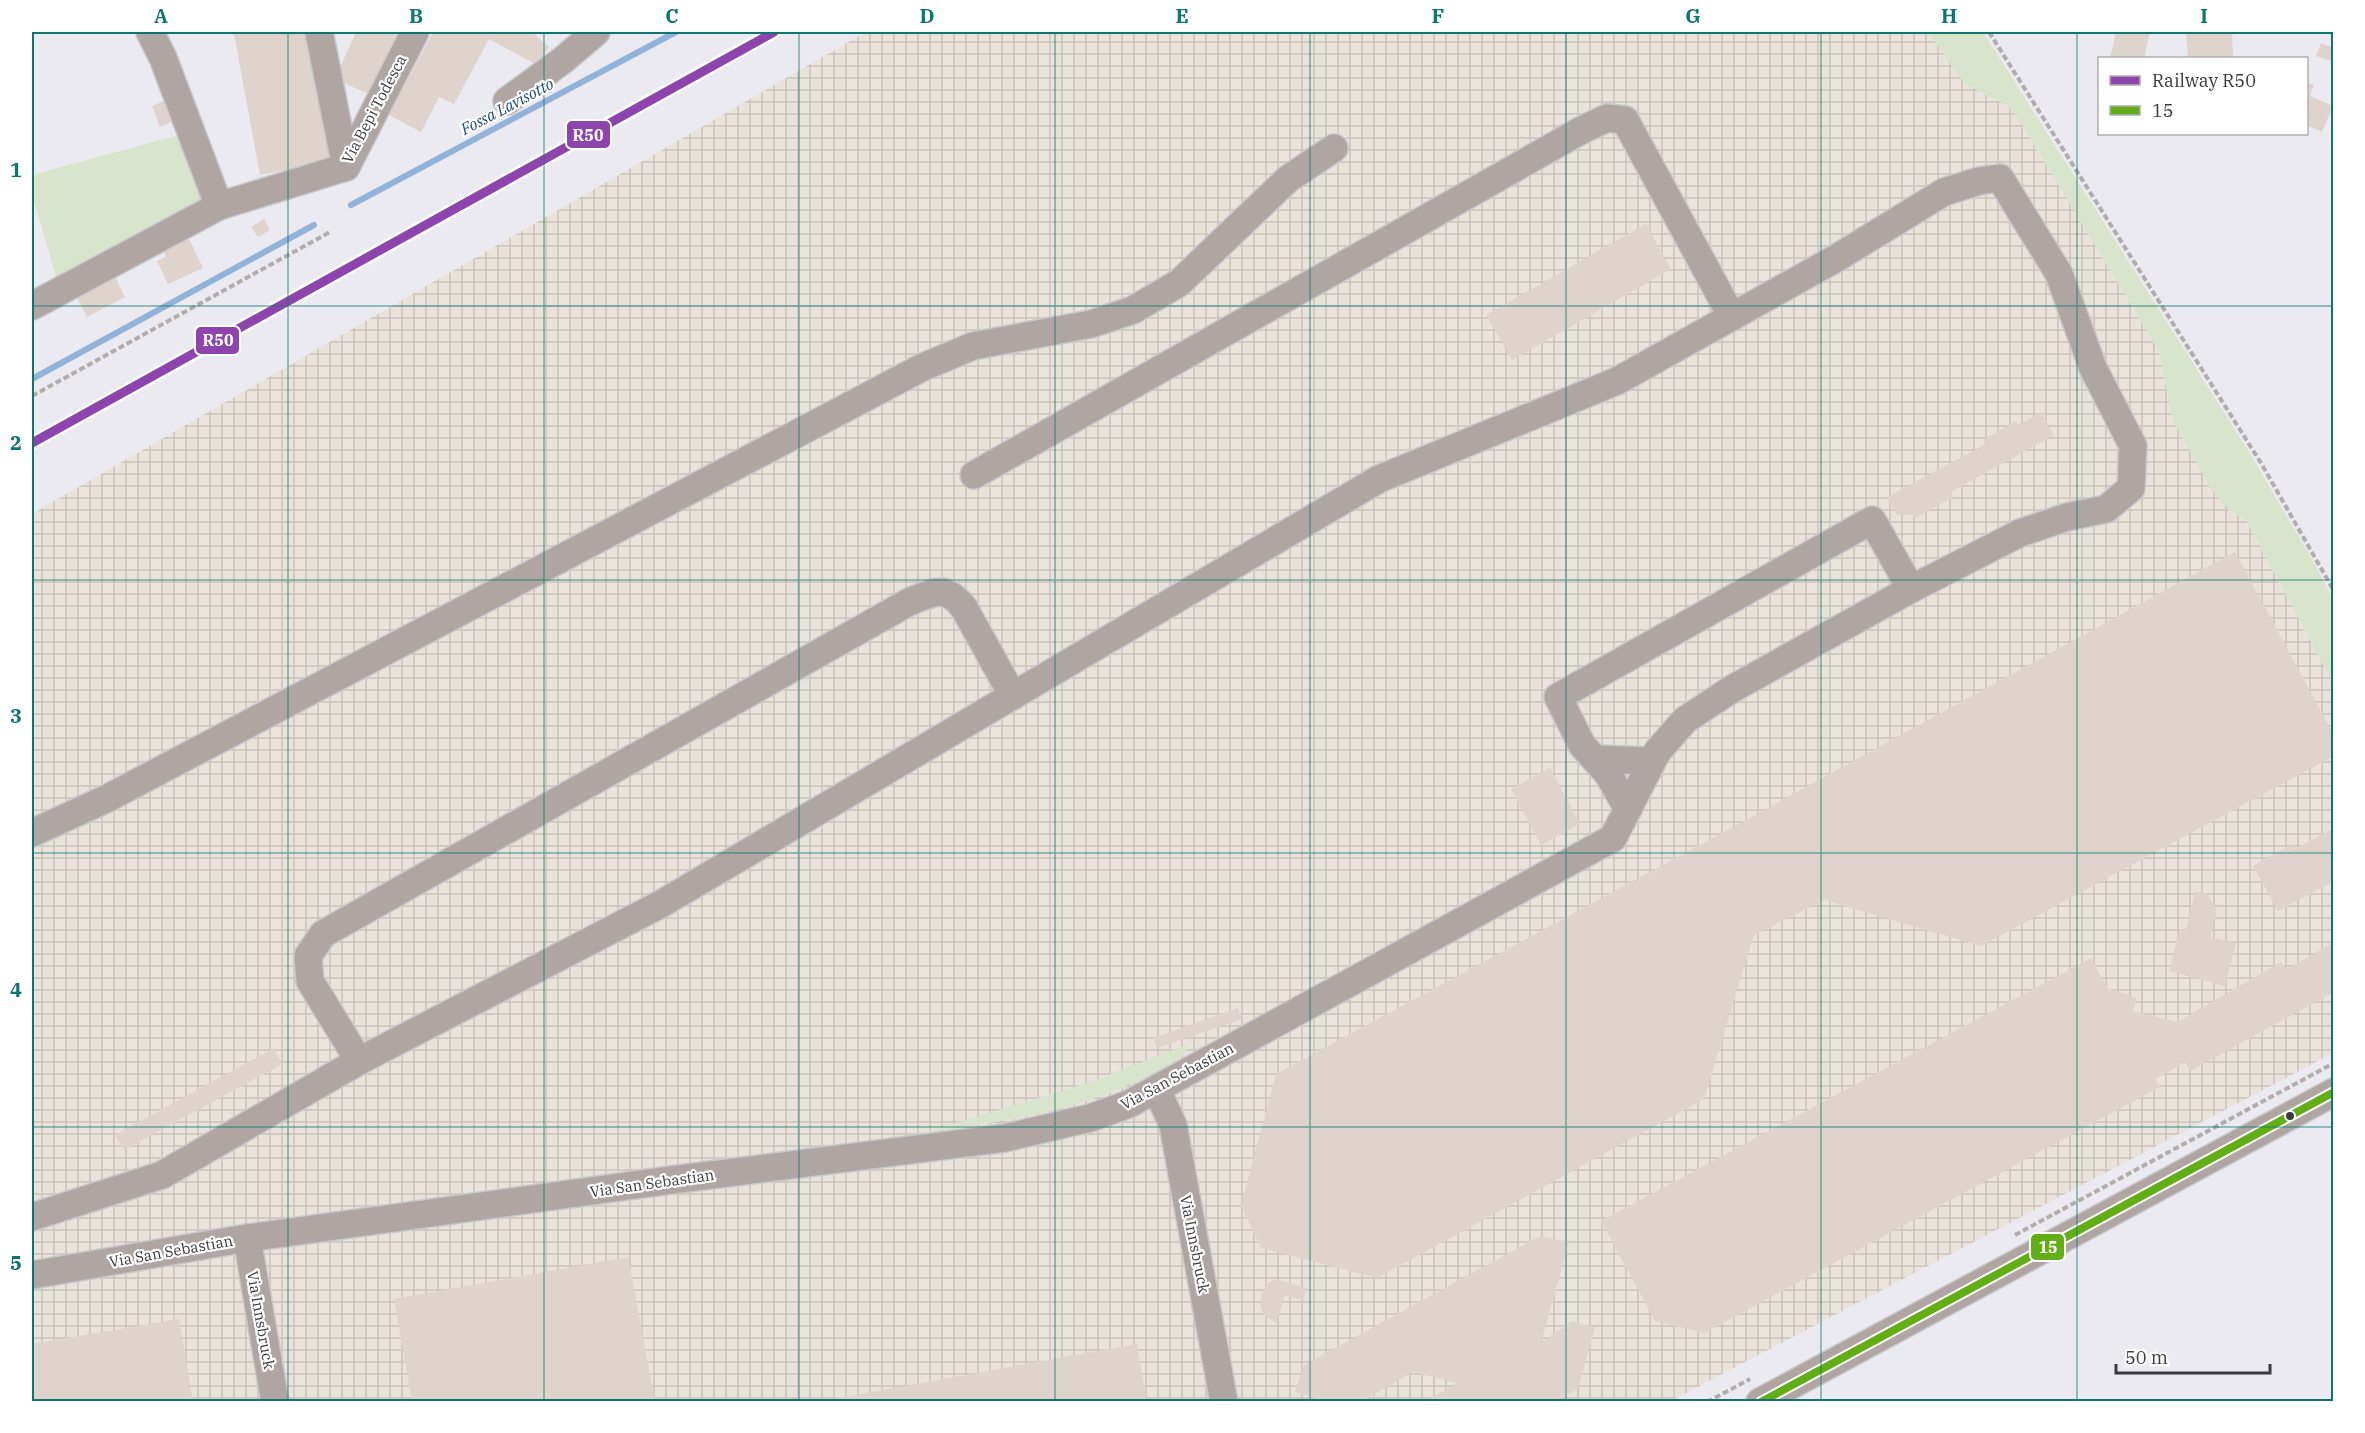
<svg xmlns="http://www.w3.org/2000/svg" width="2365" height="1433" font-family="'IBM Plex Serif',serif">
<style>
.industrial{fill:url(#industrial-grid)}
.green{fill:#d9e4cc}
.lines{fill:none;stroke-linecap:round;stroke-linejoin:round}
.stream{stroke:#92b2d7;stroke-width:6}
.building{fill:#dfd3cd}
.minor-casing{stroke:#c8c7cc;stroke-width:30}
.path{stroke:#b2adac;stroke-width:4;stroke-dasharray:6 3;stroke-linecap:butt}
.minor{stroke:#afa6a3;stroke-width:27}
.bus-1-casing{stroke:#fff;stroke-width:12}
.bus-1{stroke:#61ae17;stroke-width:8}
.rail-1-casing{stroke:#fff;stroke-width:14}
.rail-1{stroke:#8e44ad;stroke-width:9}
.grid{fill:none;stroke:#0f766e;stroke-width:1.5;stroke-opacity:0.55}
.bus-dot{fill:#3a393e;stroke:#fff;stroke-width:2}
.labels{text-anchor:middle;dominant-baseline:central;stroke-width:4.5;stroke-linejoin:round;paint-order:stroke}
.street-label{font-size:15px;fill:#3a393e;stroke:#fff}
.water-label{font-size:16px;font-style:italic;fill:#174877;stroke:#fff}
.line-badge{stroke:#fff;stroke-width:2}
.badge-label{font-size:16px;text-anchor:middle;font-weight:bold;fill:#fff}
.neatline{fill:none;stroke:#0f766e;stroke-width:2}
.grid-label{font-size:20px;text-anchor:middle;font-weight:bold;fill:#0f766e}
</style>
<defs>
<pattern id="industrial-grid" width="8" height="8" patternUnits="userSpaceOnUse" patternTransform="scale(1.5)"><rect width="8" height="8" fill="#eae3db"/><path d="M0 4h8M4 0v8" fill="none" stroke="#c9c4bd"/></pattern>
</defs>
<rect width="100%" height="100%" fill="#ebeaf0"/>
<polygon class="industrial" points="866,32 1956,32 2019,120 2159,351 2173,421 2229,510 2246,520 2333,683 2333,1053 1671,1401 32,1401 32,514"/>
<g class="green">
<polygon points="1928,32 1983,32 2251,455 2318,570 2333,599 2333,683 2246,520 2229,510 2212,491 2173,421 2159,351 2019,120 2008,106 1965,84"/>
<polygon points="186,133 210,199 57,280 32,194 32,175"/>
<path d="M 1186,1045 L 1187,1049 C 1176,1064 1162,1069 1146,1077 C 1078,1111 1002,1122 927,1132 L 1090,1082 Z"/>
</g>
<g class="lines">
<g class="stream">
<polyline points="351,205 676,32"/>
<polyline points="32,379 314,225"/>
</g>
</g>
<g class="building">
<polygon points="245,32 308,32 330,162 260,175 234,34"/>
<polygon points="356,32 389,32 397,35 371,95 335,79"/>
<polygon points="433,32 532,32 549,47 537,65 489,39 454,104 439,97 421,132 389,115"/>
<polygon points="2116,32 2150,32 2144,58 2110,58"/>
<polygon points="2186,32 2232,32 2233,58 2188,58"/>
<polygon points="2321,43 2334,48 2334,62 2316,56"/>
<polygon points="2306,82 2314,85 2310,96 2333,106 2322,132 2306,125"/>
<polygon points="166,100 174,121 160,127 152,106"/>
<polygon points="264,219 270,230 258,237 251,227"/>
<polygon points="1646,224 1671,269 1512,360 1486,315"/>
<polygon points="187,235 203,268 168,284 157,261 166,257 162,247"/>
<polygon points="113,272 125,297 87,317 74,292"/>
<polygon points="2041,412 2054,435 1951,492 1953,497 1914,519 1912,515 1897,515 1887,497 1986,444 1983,440 2016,421 2018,425"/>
<polygon points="2235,552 2334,735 2334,756 1981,946 1824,900 1754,935 1704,1099 1377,1278 1261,1248 1241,1206 1276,1074 1709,840"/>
<polygon points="1550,768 1580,824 1541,845 1511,789"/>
<polygon points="2334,828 2334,881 2278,911 2253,866 2292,844 2295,849"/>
<polygon points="2195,891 2207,894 2217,911 2210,937 2236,943 2225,986 2169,971 2180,929 2186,930"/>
<polygon points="2334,942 2334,992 2190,1071 2185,1062 2156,1079 2160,1087 1704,1333 1655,1321 1601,1221 2091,958 2107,988 2137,998 2133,1011 2177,1022 2281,962 2286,970"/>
<polygon points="1238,1008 1242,1019 1157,1048 1153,1038"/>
<polygon points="274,1048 282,1064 124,1150 115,1135"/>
<polygon points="1540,1236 1569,1242 1541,1343 1572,1321 1595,1327 1578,1389 1554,1402 1425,1402 1457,1383 1413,1372 1361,1402 1330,1402 1295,1392 1304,1365"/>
<polygon points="628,1257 655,1402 412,1402 394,1299"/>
<polygon points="1275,1279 1307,1288 1303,1300 1285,1296 1276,1323 1263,1314 1260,1304 1262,1293 1267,1284"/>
<polygon points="179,1319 193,1402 32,1402 32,1344"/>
<polygon points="1137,1344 1147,1402 827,1402 827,1400"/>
</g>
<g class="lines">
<defs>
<g id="minor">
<polyline points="150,32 163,58 219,206"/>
<polyline points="319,32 346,167"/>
<polyline points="507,101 563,60 596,32"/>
<polyline points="32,306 219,206 346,167 415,32"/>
<polyline points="974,475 1580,131 1607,118 1625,120 1732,317"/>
<polyline points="1595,759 1652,761"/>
<polyline points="1628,809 1608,774 1582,745 1558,697 1872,520 1911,589"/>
<polyline points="32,833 106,799 923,367 973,346 1091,324 1133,310 1179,283 1288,179 1334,148"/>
<path d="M 359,1061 L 310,981 L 308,956 L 323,934 L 909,602 C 934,592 945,584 964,608 L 1013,696"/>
<polyline points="1157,1090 1173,1125 1224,1402"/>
<polyline points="32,1217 162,1175 359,1061 661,904 1379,479 1617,381 1835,259 1944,192 1979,181 2000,178 2059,274 2093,368 2133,446 2131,488 2106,509 2067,517 2020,533 1911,589 1732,689 1685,720 1657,752 1613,838 1129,1104 1090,1118 1005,1138 671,1180 247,1238 32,1275"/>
<polyline points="247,1238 275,1402"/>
<polyline points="1760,1402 2334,1092"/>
</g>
</defs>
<use href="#minor" class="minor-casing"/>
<g class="path">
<polyline points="1989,32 2261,463 2334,591"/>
<polyline points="32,396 330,232"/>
<polyline points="2015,1235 2334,1063"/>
<polyline points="1707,1402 1750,1379"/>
</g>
<use href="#minor" class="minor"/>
<defs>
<polyline id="bus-1" points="1761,1402 2334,1092"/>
</defs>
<use href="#bus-1" class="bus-1-casing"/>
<use href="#bus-1" class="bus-1"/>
<defs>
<polyline id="rail-1" points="32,443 774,32"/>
</defs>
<use href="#rail-1" class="rail-1-casing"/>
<use href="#rail-1" class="rail-1"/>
</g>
<path class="grid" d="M 288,32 L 288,1402M 544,32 L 544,1402M 799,32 L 799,1402M 1055,32 L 1055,1402M 1310,32 L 1310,1402M 1566,32 L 1566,1402M 1821,32 L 1821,1402M 2077,32 L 2077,1402M 32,306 L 2334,306M 32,580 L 2334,580M 32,853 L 2334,853M 32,1127 L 2334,1127"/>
<circle class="bus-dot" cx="2290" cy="1116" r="5"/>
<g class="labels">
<g class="street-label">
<text transform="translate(374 109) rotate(-62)">Via Bepi Todesca</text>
<text transform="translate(1177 1076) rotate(-28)">Via San Sebastian</text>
<text transform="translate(652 1183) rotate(-8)">Via San Sebastian</text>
<text transform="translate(1195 1244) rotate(79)">Via Innsbruck</text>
<text transform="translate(171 1251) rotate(-10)">Via San Sebastian</text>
<text transform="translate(261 1320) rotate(80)">Via Innsbruck</text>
</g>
<g class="water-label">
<text transform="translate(507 106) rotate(-28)">Fossa Lavisotto</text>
</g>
</g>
<g class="line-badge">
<rect x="566" y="120" width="45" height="29" rx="6" fill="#8e44ad"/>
<rect x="195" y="326" width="45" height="29" rx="6" fill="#8e44ad"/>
<rect x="2030" y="1233" width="35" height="28" rx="6" fill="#61ae17"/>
</g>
<g class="badge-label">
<text x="588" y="141">R50</text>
<text x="218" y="346">R50</text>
<text x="2048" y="1253">15</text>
</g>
<rect width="2365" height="1433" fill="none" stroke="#ffffff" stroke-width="66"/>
<rect x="2098" y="57" width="210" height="78" fill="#ffffff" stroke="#b0b0b2" stroke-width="1.5"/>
<rect x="2110" y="76" width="30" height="9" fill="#8e44ad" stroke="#b0b0b2" stroke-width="1.5"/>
<text x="2152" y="87" font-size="18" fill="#3a393e">Railway R50</text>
<rect x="2110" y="106" width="30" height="9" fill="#61ae17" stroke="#b0b0b2" stroke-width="1.5"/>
<text x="2152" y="117" font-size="18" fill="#3a393e">15</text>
<path d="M2116 1364v9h154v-9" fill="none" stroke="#3a393e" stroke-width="3"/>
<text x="2125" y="1364" font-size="18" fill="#3a393e" stroke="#ffffff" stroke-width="4.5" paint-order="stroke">50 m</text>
<rect x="33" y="33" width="2299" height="1367" class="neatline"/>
<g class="grid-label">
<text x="161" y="23">A</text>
<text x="416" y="23">B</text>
<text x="672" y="23">C</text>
<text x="927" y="23">D</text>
<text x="1182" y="23">E</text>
<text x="1438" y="23">F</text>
<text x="1693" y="23">G</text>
<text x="1949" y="23">H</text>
<text x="2204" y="23">I</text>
<text x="16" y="177">1</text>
<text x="16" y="450">2</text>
<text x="16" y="723">3</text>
<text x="16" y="997">4</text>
<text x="16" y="1270">5</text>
</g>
</svg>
